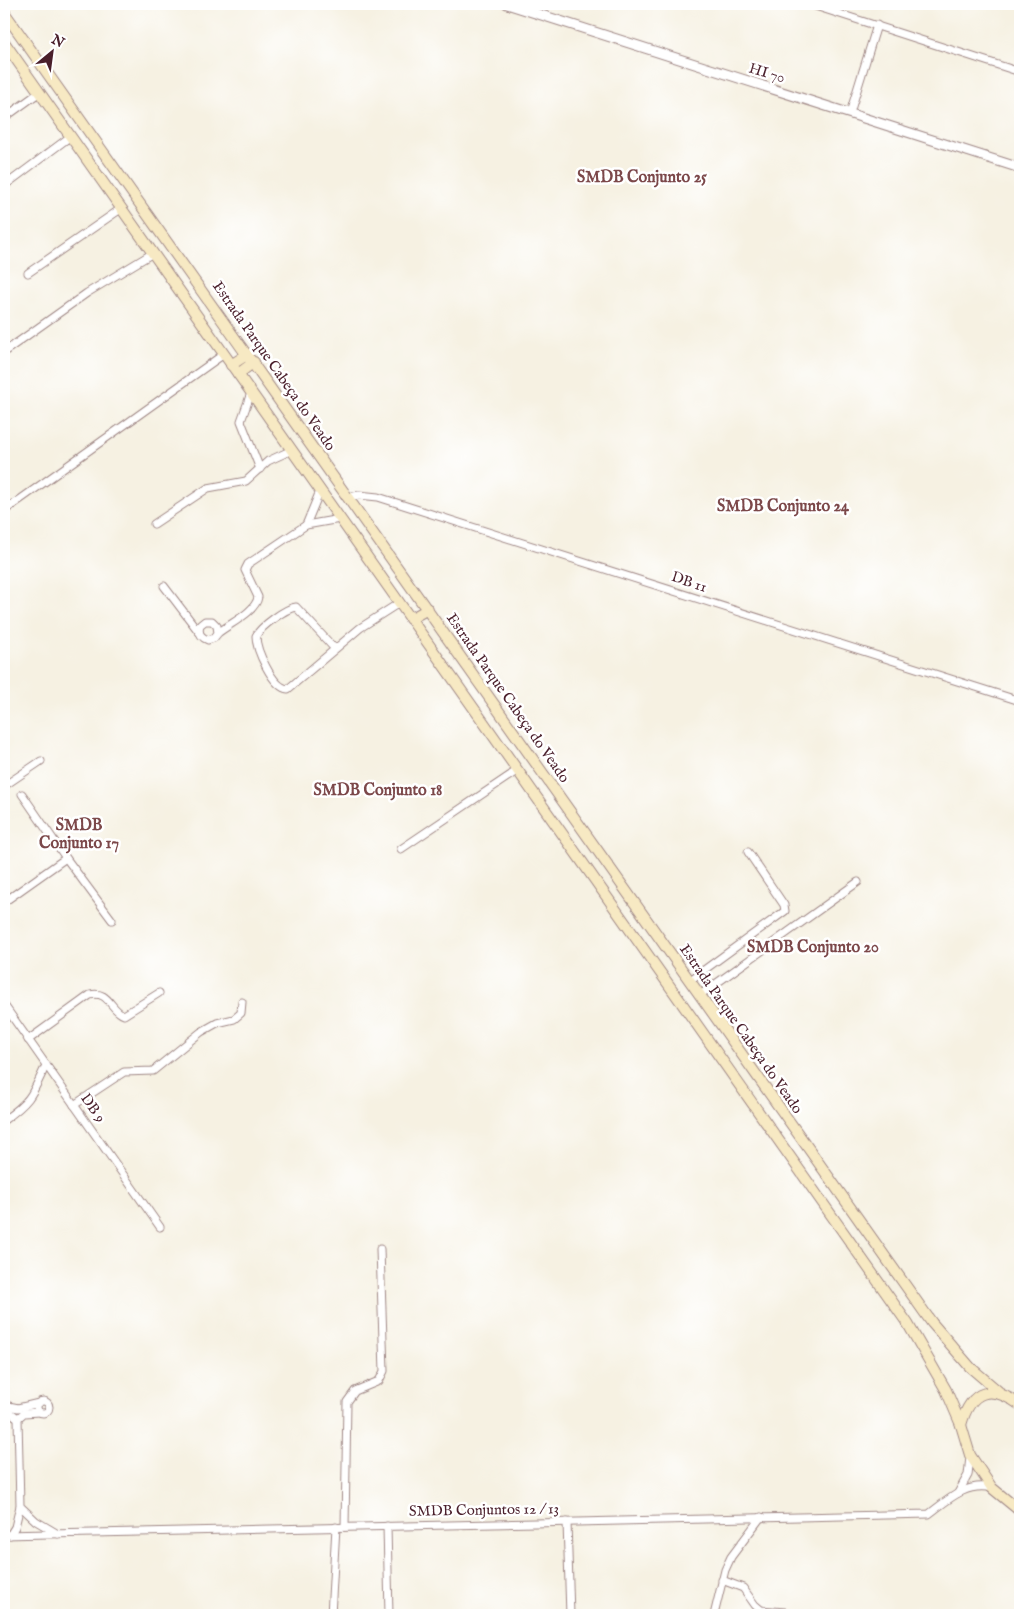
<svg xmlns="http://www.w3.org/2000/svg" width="1024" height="1619" font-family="'IM FELL English',serif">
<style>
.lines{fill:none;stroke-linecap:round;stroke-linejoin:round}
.minor-casing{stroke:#a08886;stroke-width:9}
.tertiary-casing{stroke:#a08886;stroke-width:11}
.secondary-casing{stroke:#a08886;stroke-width:12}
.minor{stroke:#fff;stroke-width:7}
.tertiary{stroke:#fff;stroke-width:9}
.secondary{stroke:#f7e9c3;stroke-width:10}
.labels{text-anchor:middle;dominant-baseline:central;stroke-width:5;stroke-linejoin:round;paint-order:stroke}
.street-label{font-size:15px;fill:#4a1f2b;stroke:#fff}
.neighbourhood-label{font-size:16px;font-weight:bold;fill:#7c484a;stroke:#fff}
</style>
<rect width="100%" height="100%" fill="#fff"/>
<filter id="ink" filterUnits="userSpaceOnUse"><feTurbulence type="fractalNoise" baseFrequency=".02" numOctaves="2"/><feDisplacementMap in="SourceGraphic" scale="10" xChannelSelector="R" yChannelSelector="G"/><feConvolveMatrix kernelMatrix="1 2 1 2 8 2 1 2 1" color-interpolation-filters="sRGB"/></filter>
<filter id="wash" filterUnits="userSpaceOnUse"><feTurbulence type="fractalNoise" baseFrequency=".0096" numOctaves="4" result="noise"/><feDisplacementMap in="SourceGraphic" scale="20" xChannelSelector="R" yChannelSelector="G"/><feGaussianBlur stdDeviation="1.12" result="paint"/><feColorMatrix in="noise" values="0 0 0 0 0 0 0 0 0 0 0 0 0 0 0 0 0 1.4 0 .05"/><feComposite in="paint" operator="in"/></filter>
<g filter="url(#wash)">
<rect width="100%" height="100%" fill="#f6f1e2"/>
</g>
<g filter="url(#ink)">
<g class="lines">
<defs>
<g id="minor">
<polyline points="809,4 1020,72"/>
<polyline points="850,113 877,25"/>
<polyline points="4,118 40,92"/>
<polyline points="4,186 71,136"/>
<polyline points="28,273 122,208"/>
<polyline points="4,352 87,293 153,253"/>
<polyline points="251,393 241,421 260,469"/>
<polyline points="349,497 359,495 378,497 1020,701"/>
<polyline points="4,511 224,354"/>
<polyline points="154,524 208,488 246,481 268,461 292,450"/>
<polyline points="306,525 320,491"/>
<polyline points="164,586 199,632"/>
<path d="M 218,633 L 217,626 L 212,621 L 205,621 L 200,625 C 198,633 200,637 208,640 L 214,638 L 218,633 C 229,624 256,612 258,597 L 245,570 L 248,564 L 306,525 L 340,519"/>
<path d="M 334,648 L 296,607 C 286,608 260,627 256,636 C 256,650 273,688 288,689 L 360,628 L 399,603"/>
<polyline points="4,786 41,761"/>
<polyline points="401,849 518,770"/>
<polyline points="66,858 112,920"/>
<polyline points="4,902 66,858 22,794"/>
<polyline points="689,981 785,911 784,905 748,852"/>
<polyline points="700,995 858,882"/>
<polyline points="4,1005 160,1227"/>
<path d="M 28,1040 L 90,995 C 109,990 110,1010 124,1015 L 159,993"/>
<polyline points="74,1105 124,1072 153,1071 201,1032 217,1023 234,1019 241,1013 242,1002"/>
<path d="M 4,1120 C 31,1101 32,1095 46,1065"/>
<circle cx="43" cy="1407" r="6"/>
<polyline points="4,1405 18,1408 39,1403"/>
<polyline points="39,1412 24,1413 18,1418 20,1506 36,1521 58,1534"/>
<polyline points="4,1414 11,1413 18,1418"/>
<polyline points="958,1493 968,1475 970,1457"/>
<polyline points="567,1522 570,1615"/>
<polyline points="387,1526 389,1615"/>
<polyline points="345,1527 347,1402 355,1391 379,1381 384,1371 380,1249"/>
<path d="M 4,1535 L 929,1514 C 949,1499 966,1482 992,1488"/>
<polyline points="10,1535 15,1527 20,1506"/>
<polyline points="722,1580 743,1588 755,1605 761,1610 785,1612 788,1615"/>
<polyline points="331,1615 336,1527"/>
<polyline points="714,1615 725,1570 731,1557 761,1517"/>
</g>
<polyline id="tertiary" points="507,4 1020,168"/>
<g id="secondary">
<polyline points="4,12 932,1323 970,1367 998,1391"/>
<polyline points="4,42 908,1324 946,1390 961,1425 970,1455 992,1488 1020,1511"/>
<polyline points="231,365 248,354"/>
<polyline points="238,374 254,362"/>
<polyline points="410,619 428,609"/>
<path d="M 961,1425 C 971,1389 991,1384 1020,1405"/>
</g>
</defs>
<use href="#minor" class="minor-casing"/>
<use href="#tertiary" class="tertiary-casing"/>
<use href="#secondary" class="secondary-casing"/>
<use href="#minor" class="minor"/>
<use href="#tertiary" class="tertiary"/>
<use href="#secondary" class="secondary"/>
</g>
</g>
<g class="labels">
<g class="street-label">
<text transform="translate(767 73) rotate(17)">HI 70</text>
<text transform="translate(274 366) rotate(55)">Estrada Parque Cabeça do Veado</text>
<text transform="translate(689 582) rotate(19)">DB 11</text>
<text transform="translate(508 698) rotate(55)">Estrada Parque Cabeça do Veado</text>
<text transform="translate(741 1029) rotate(55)">Estrada Parque Cabeça do Veado</text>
<text transform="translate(93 1108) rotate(55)">DB 9</text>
<text transform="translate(484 1510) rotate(-1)">SMDB Conjuntos 12 / 13</text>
</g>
<g class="neighbourhood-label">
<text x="642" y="178">SMDB Conjunto 25</text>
<text x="783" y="507">SMDB Conjunto 24</text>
<text x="378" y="791">SMDB Conjunto 18</text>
<text x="79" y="826">SMDB<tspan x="79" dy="18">Conjunto 17</tspan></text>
<text x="813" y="948">SMDB Conjunto 20</text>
</g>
</g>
<rect width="1024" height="1619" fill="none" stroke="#fff" stroke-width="20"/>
<g transform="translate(52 52) rotate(29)" stroke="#ffffff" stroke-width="4" paint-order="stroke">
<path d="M0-4L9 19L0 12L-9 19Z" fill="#4a1f2b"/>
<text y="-8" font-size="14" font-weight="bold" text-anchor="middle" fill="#4a1f2b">N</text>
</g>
</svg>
